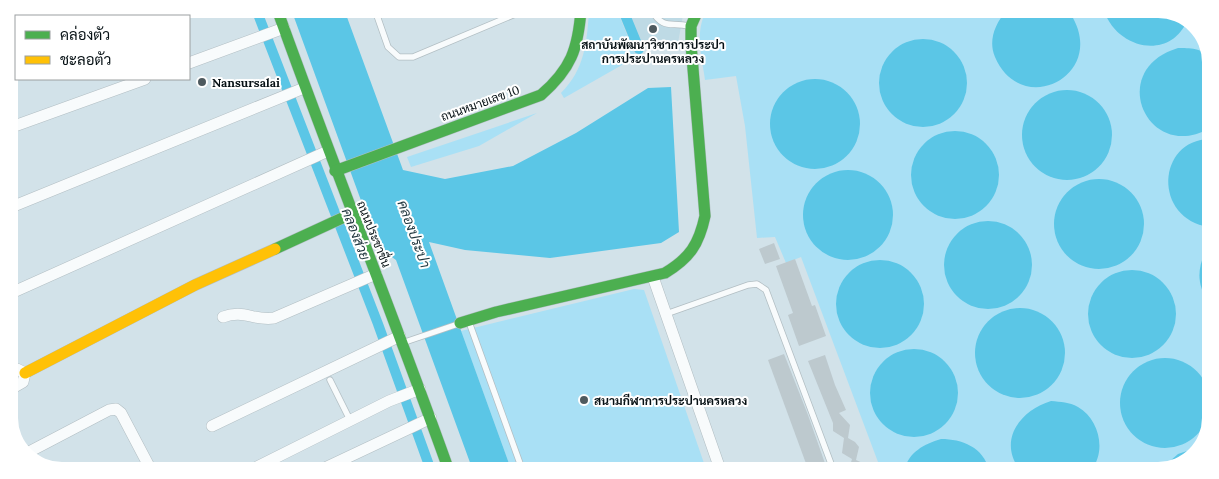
<svg xmlns="http://www.w3.org/2000/svg" width="1219" height="479" font-family="Lora,Sarabun,serif">
<style>
.built{fill:#bedae5}
.green{fill:#a9e0f5}
.water{fill:#5bc6e6}
.lines{fill:none;stroke-linecap:round;stroke-linejoin:round}
.canal{stroke:#5bc6e6;stroke-width:10}
.building{fill:#bdc9ce}
.lane-casing{stroke:#b2bec3;stroke-width:7}
.street-casing{stroke:#b2bec3;stroke-width:12}
.fast-casing{stroke:#b2bec3;stroke-width:12}
.slow-casing{stroke:#b2bec3;stroke-width:12}
.lane{stroke:#f8fbfc;stroke-width:5.5}
.street{stroke:#f8fbfc;stroke-width:11}
.fast{stroke:#4caf50;stroke-width:11}
.slow{stroke:#ffc107;stroke-width:11}
.poi-dot{fill:#4e5a5f;stroke:#fff;stroke-width:2}
.labels{text-anchor:middle;dominant-baseline:central;stroke-width:4;stroke-linejoin:round;paint-order:stroke}
.poi-label{font-size:12px;font-weight:bold;fill:#071115;stroke:#fff;text-anchor:start}
.street-label{font-size:12px;fill:#071115;stroke:#fff}
.water-label{font-size:14px;font-style:italic;fill:#1f353d;stroke:#fff}
</style>
<rect width="100%" height="100%" fill="#d2e2e9"/>
<polygon class="built" points="617,10 686,10 683,15 678,43 647,47 636,57"/>
<g class="green">
<path d="M 589,10 L 617,10 L 636,57 L 564,98 L 561,93 C 585,69 587,42 589,10 Z"/>
<path d="M 707,10 L 1174,12 L 1199,30 L 1210,58 L 1207,434 L 1189,459 L 1157,470 L 881,470 L 801,257 L 786,263 L 775,237 L 757,238 L 745,126 L 736,76 L 705,80 C 702,57 694,31 707,10 Z"/>
<polygon points="537,113 479,146 411,167 407,157"/>
<polygon points="634,289 644,290 706,469 511,469 461,331"/>
</g>
<g class="water">
<polygon points="291,9 344,9 403,170 445,179 513,166 576,133 648,88 671,87 679,232 661,243 550,258 465,250 429,242 511,469 472,468 396,260 378,247"/>
<path d="M 1006,11 L 1070,13 C 1110,74 1022,120 995,57 C 988,41 995,24 1006,11 Z"/>
<path d="M 1104,11 L 1174,12 L 1187,21 C 1170,60 1118,50 1104,11 Z"/>
<circle cx="923" cy="83" r="44"/>
<path d="M 1178,48 C 1189,48 1203,48 1210,58 L 1210,128 C 1148,164 1105,70 1178,48 Z"/>
<circle cx="815" cy="124" r="45"/>
<circle cx="1067" cy="135" r="45"/>
<circle cx="955" cy="175" r="44"/>
<path d="M 1210,139 L 1209,227 C 1153,219 1156,140 1210,139 Z"/>
<circle cx="848" cy="215" r="45"/>
<circle cx="1099" cy="224" r="45"/>
<circle cx="988" cy="265" r="44"/>
<path d="M 1209,246 L 1208,300 C 1195,284 1198,262 1209,246 Z"/>
<circle cx="880" cy="304" r="44"/>
<circle cx="1132" cy="314" r="44"/>
<circle cx="1020" cy="353" r="45"/>
<circle cx="914" cy="393" r="44"/>
<circle cx="1165" cy="403" r="45"/>
<path d="M 1051,401 C 1061,402 1069,402 1078,407 C 1099,419 1107,451 1091,470 L 1020,470 C 997,440 1021,410 1051,401 Z"/>
<path d="M 941,439 C 962,439 983,447 989,470 L 904,470 C 909,452 924,444 941,439 Z"/>
<polygon points="1193,449 1197,449 1189,459 1161,469 1178,454"/>
</g>
<g class="lines">
<g class="canal">
<polyline points="256,9 378,324 430,468"/>
<polyline points="623,10 639,49"/>
</g>
</g>
<g class="building">
<polygon points="774,243 780,259 765,264 759,249"/>
<polygon points="795,259 812,306 815,305 826,336 799,346 788,315 793,313 776,266"/>
<polygon points="784,354 808,415 827,469 808,469 768,360"/>
<polygon points="825,355 835,385 846,410 839,413 850,425 848,438 855,442 859,447 856,460 878,470 849,469 852,459 842,453 844,438 833,431 833,423 808,361"/>
</g>
<g class="lines">
<defs>
<g id="lane">
<polyline points="375,10 388,47 399,57 413,57 525,10"/>
<path d="M 651,10 C 664,30 669,22 689,26"/>
<polyline points="666,314 748,285 757,284 766,290 833,469"/>
<polyline points="469,322 522,469"/>
<polyline points="405,342 458,324"/>
<polyline points="330,380 350,420"/>
</g>
<g id="street">
<polyline points="189,63 284,28"/>
<polyline points="9,128 145,79"/>
<polyline points="9,208 304,88"/>
<polyline points="653,277 720,469"/>
<polyline points="9,294 328,151"/>
<path d="M 223,317 C 244,309 253,321 274,318 L 376,274"/>
<polyline points="9,372 17,369 25,373 23,382 9,390"/>
<polyline points="212,426 400,336"/>
<polyline points="25,454 109,410 116,409 121,413 150,468"/>
<polyline points="255,468 389,401 420,389"/>
<polyline points="325,468 431,418"/>
</g>
<g id="fast">
<path d="M 277,9 C 332,163 393,314 448,468"/>
<path d="M 335,171 L 541,95 C 571,69 578,49 581,10"/>
<polyline points="275,249 351,214"/>
<path d="M 460,323 L 496,312 L 665,273 C 690,258 699,244 705,216 L 691,44 L 691,26 L 698,10"/>
</g>
<polyline id="slow" points="25,373 195,285 275,249"/>
</defs>
<use href="#lane" class="lane-casing"/>
<use href="#street" class="street-casing"/>
<use href="#fast" class="fast-casing"/>
<use href="#slow" class="slow-casing"/>
<use href="#lane" class="lane"/>
<use href="#street" class="street"/>
<use href="#fast" class="fast"/>
<use href="#slow" class="slow"/>
</g>
<g class="poi-dot">
<circle cx="653" cy="29" r="5"/>
<circle cx="202" cy="82" r="5"/>
<circle cx="584" cy="400" r="5"/>
</g>
<g class="labels">
<g class="poi-label">
<text x="653" y="44" text-anchor="middle">สถาบันพัฒนาวิชาการประปา<tspan x="653" dy="14">การประปานครหลวง</tspan></text>
<text x="212" y="82">Nansursalai</text>
<text x="594" y="400">สนามกีฬาการประปานครหลวง</text>
</g>
<g class="street-label">
<text transform="translate(480 103) rotate(-20)">ถนนหมายเลข 10</text>
<text transform="translate(374 234) rotate(68)">ถนนประชาชื่น</text>
</g>
<g class="water-label">
<text transform="translate(356 234) rotate(69)">คลองส่วย</text>
<text transform="translate(414 234) rotate(70)">คลองประปา</text>
</g>
</g>
<path d="M0 0H1219V479H0ZM62 18H1158A44 44 0 0 1 1202 62V418A44 44 0 0 1 1158 462H62A44 44 0 0 1 18 418V62A44 44 0 0 1 62 18Z" fill="#fff" fill-rule="evenodd"/>
<rect x="15" y="15" width="175" height="65" fill="#ffffff" stroke="#9ca0a1"/>
<rect x="25" y="31" width="25" height="8" fill="#4caf50" stroke="#9ca0a1"/>
<text x="60" y="40" font-size="15" fill="#071115">คล่องตัว</text>
<rect x="25" y="56" width="25" height="8" fill="#ffc107" stroke="#9ca0a1"/>
<text x="60" y="65" font-size="15" fill="#071115">ชะลอตัว</text>
</svg>
